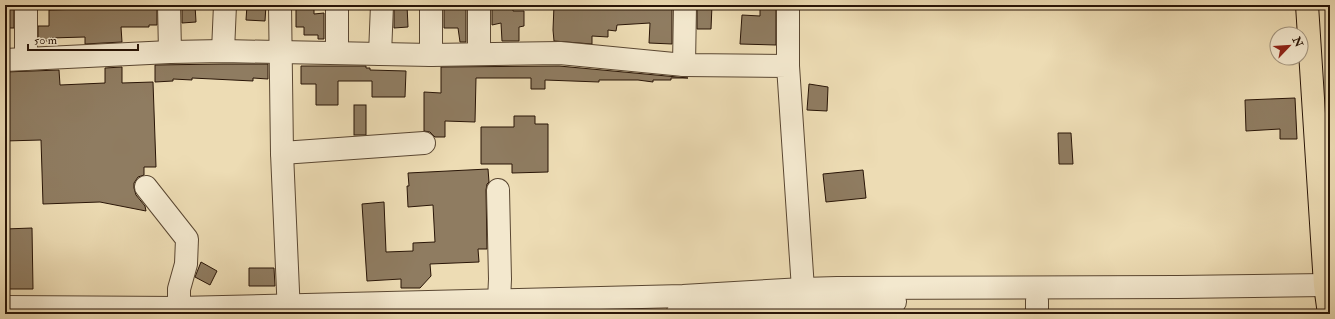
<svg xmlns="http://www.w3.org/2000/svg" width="1335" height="319" font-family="'IM FELL Double Pica',serif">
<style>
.building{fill:#8f7c61;stroke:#291507}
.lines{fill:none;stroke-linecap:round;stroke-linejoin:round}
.minor-casing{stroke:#5a4732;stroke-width:24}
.major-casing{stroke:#291507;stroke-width:24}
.minor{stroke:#f3e8ce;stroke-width:22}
.major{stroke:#eddcb4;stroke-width:22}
</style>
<rect width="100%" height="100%" fill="#eddcb4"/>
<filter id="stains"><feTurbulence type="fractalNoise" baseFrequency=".005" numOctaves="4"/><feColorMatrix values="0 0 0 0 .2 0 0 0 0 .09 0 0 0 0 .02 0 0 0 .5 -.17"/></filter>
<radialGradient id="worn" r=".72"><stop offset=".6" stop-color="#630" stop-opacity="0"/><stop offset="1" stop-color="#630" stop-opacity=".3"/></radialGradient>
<g class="building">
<rect x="6" y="5" width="8" height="23"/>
<polygon points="121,5 121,7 151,7 151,6 157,6 157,25 149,25 149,27 121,27 122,42 85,44 85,37 50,38 50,41 38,41 38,26 49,26 49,10 84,9 84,6"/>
<polygon points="182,5 195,5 196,22 182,23"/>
<polygon points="247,5 266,5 265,21 246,20"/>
<polygon points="394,5 407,5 408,27 394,28"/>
<polygon points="444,5 466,5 466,42 460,42 458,28 444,28"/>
<polygon points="492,5 513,5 513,11 524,11 524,26 519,27 519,41 502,41 501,23 492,25"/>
<polygon points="554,5 672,5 672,44 649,43 650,23 617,25 616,31 608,30 608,37 592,36 592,44 554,41 553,30"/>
<polygon points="697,5 712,5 711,29 697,29"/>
<polygon points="760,5 776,5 776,45 740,44 742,15 760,16"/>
<polygon points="296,7 314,7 314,14 324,13 324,39 318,39 318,35 304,35 304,27 296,27"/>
<polygon points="223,64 268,64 268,79 253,78 253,81 192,78 192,80 173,79 173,81 155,82 155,65"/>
<polygon points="301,66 366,66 366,68 370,68 370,70 406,71 405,97 372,97 372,81 338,81 338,105 316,105 316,84 301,84"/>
<polygon points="559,66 688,78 671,78 671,80 653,80 653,82 638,80 599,80 599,82 545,80 545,89 531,89 531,78 476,78 475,122 445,121 445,137 435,137 430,132 424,131 424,92 441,93 441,67"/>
<polygon points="122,67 122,83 153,82 156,167 144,167 144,175 138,177 134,183 134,188 136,195 145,206 146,211 100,202 43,204 41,140 5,141 5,72 59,70 60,85 105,83 105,68"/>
<polygon points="809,84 828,87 827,111 807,110"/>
<polygon points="1295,98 1297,139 1280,139 1280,129 1246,131 1245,100"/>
<rect x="354" y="105" width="12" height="30"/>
<polygon points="514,116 535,116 535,124 548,124 548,172 512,173 512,164 481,164 481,127 514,127"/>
<polygon points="1058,133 1071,133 1073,164 1059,164"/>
<polygon points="488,169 489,182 487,184 486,190 487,249 478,249 479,262 430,264 431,276 420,288 401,288 401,279 367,281 362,204 384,202 386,252 413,251 413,243 435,242 433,205 408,207 407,186 409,186 408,173"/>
<polygon points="863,170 866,198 826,202 823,174"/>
<polygon points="32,228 33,289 5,289 5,229"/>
<polygon points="201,262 217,271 210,285 195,277"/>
<polygon points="249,268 274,268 275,286 249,286"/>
</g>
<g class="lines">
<defs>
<g id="minor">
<polyline points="169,5 170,52"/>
<polyline points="280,5 282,153 289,314"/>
<polyline points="479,5 479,54"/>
<polyline points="223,51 225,5"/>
<polyline points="337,53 337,5"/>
<polyline points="380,54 382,5"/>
<polyline points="431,55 431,5"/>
<polyline points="26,59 26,5"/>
<polyline points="5,60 170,52 223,51 431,55 560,53 684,65 788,66 803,289 806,308"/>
<polyline points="684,65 685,5"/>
<polyline points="788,66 788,5"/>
<polyline points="282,153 424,143"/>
<polyline points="146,187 187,239 186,264 179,289 179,308"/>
<polyline points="498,190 500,279 499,301"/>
<polyline points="5,307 179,308 683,296 803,289 837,288 1178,287 1325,285"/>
<polyline points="677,314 806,308 895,302"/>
<polyline points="1037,314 1037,301"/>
</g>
<polyline id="major" points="1307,5 1325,285 1329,314"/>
</defs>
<use href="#minor" class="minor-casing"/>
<use href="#major" class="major-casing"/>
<use href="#minor" class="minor"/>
<use href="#major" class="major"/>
</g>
<rect width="1335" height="319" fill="none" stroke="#eddcb4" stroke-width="20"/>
<rect x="6" y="6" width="1323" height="307" fill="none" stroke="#291507" stroke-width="2"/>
<rect x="10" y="10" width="1315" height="299" fill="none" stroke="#291507"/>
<g transform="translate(1289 46) rotate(65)"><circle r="19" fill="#f3e8ce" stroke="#a2947e"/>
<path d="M0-3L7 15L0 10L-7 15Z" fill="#8f2418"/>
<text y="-6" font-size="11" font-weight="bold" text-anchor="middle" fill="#291507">N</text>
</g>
<path d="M28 44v6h110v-6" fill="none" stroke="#291507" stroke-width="2"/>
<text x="34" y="44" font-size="12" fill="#291507" stroke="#f3e8ce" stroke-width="3" paint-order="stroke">50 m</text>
<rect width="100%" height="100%" filter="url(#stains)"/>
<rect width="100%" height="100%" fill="url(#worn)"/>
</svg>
